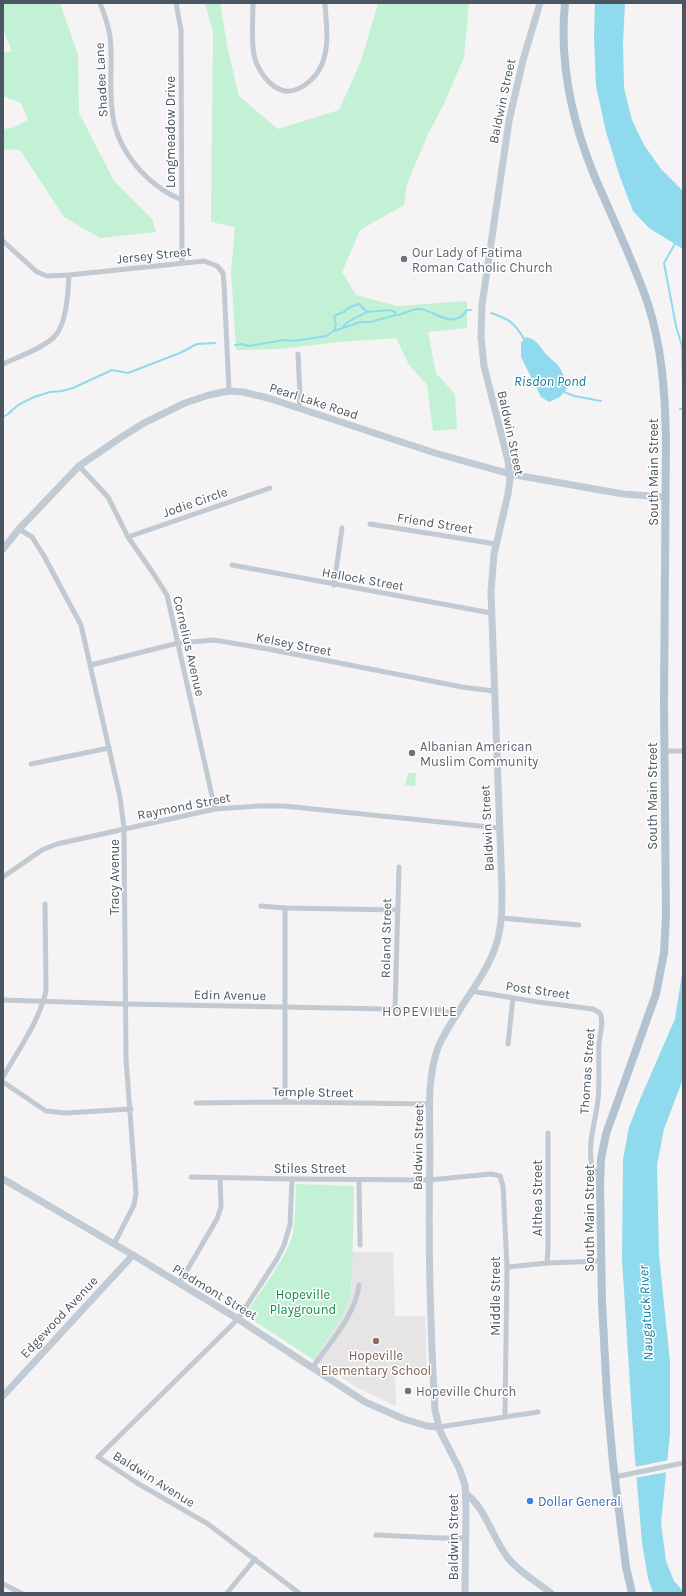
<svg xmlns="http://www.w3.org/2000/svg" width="686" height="1596" font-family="Karla,sans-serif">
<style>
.education{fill:#e6e4e5}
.green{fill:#c3f1d5}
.water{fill:#90daee}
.pier{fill:#f5f3f3}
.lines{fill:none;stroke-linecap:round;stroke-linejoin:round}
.stream{stroke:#90daee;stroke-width:2}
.street{stroke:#c1cad2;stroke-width:5}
.secondary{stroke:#c1cbd6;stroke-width:7}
.primary{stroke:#b3c2d1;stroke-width:8}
.worship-dot{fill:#6b7280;stroke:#fff;stroke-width:1.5}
.education-dot{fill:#8d6e63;stroke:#fff;stroke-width:1.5}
.shop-dot{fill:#3f7fe0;stroke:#fff;stroke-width:1.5}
.labels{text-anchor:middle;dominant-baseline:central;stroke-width:3;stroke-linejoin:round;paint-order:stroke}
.street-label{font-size:13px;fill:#4a5661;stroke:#fff}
.worship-label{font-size:13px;fill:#5b616d;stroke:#fff;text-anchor:start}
.park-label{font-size:13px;fill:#17864f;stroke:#fff}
.education-label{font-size:13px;fill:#785e54;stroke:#fff}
.shop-label{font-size:13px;fill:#366cbe;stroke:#fff;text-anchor:start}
.water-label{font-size:14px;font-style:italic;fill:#0c7c9b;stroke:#fff}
.neighbourhood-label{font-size:14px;letter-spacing:1px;fill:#5f6368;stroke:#fff}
</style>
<rect width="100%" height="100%" fill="#f5f3f3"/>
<polygon class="education" points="352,1252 393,1252 395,1316 425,1316 427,1373 395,1374 396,1406 358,1388 314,1360 338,1323 347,1305 352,1285"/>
<g class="green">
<polygon points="3,3 60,3 78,55 79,113 114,181 152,219 156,232 100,238 64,217 20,150 3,149 3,129 12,128 28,120 21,103 3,96 3,53 12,51 3,30"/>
<polygon points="205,3 220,3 228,50 239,96 278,129 339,110 361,61 378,3 469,3 464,57 444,104 428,134 407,184 404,205 360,230 342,272 356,295 397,306 467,301 467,328 428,332 436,373 455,394 457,429 433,431 427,385 409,365 396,338 339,342 279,349 236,350 231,272 235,227 211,222 213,32"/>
<polygon points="408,773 416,773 415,786 405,785"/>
<path d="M 296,1184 L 354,1186 L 352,1278 L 350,1296 L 343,1315 L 314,1360 L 245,1315 C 258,1294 285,1260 292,1237 C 296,1221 295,1202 296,1184 Z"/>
</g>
<g class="water">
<polygon points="595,3 625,3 623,43 624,88 632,120 644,145 661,169 683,191 683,249 649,228 633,211 620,177 606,132 596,86 594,37"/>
<path d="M 526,337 C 536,339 539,345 545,353 C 548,357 553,360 557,364 C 562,370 565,378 568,387 L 560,397 L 549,402 L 541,397 L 521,357 L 521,343 Z"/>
<polygon points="683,967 683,1079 664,1129 657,1165 659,1255 670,1362 670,1434 661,1523 666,1561 674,1581 683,1591 683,1593 653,1593 648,1578 642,1543 634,1447 622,1259 623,1159 629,1127 641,1097 675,1019"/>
</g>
<polygon class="pier" points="669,1460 668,1472 634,1478 634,1467"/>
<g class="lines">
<g class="stream">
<polyline points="676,242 664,263 676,326 682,346 683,387"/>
<path d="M 491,313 C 509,319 514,322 524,339 L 527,340"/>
<path d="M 343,327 C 348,319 359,317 367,312"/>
<polyline points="334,331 360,322 370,322 396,315"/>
<path d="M 235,345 L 242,344 L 249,346 L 284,340 L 294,341 L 326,336 L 334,331 L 336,325 L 334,317 L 336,315 L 344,312 L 348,308 L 359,304 L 367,312 L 390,310 L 395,312 L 396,315 C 404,315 412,308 420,309 C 436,311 453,331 467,310 L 471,310"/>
<polyline points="562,391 574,396 601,401"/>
<polyline points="680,409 683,409"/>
<polyline points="3,417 8,414 18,405 34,397 50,392 62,391 73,388 112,370 128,373 180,353 197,344 215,343"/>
</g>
<g class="street">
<path d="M 100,3 C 104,13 108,25 110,36 C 113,60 109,85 112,109 C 115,149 146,185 182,200"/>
<polyline points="176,3 181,30 182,262"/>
<path d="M 253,3 C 253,18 251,40 254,55 C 257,69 269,88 285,91 C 300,93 317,77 322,64 C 330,44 326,23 325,3"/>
<polyline points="3,241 37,272 47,276 69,275 204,261 217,266 223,273 224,284 229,391"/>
<polyline points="298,354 300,395 299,408"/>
<path d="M 3,364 C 20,356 39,350 53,338 C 67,326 68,292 69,275"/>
<polyline points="79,466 108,497 128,537 153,573 167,595 215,809"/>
<polyline points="370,524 496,544"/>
<polyline points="19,529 32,537 44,556 81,625 120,797 124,828 126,1059 136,1193 134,1205 114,1244"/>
<polyline points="128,537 270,488"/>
<polyline points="232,565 491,613"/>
<polyline points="334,585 342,528"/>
<polyline points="91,665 178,643 214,640 268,649 462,687 494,691"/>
<polyline points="664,751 683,751"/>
<polyline points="31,764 109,748"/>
<polyline points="3,877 42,850 57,844 215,809 258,806 284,806 499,828"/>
<polyline points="261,906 285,908 398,910"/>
<polyline points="501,918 579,925"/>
<path d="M 471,991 L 538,1002 L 593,1009 L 600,1013 C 604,1021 600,1034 599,1043 C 598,1062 600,1080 598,1099 C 596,1121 587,1143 592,1166 C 593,1171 595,1173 600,1174"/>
<polyline points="3,1000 126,1004 441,1010 456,1015"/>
<polyline points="395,1009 399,867"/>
<polyline points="508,1044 513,998"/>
<path d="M 3,1077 C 18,1050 39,1022 46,991 L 45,904"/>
<polyline points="3,1082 46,1111 65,1113 131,1109"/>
<polyline points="285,1102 285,908"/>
<polyline points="196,1103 285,1102 430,1104"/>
<polyline points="191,1177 292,1179 429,1180 491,1174 500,1176 503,1186 507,1267 505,1416"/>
<polyline points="292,1179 290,1225 284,1245 277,1259 238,1319 98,1457 137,1483 208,1524 299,1593"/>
<polyline points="359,1180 360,1245"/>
<polyline points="547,1263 548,1249 548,1133"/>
<polyline points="507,1267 547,1263 601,1261"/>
<polyline points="179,1284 217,1219 221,1207 220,1178"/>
<path d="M 313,1367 C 330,1342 355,1316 359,1285"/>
<polyline points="439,1427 538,1412"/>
<polyline points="615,1477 683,1463"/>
<polyline points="376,1535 440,1538 466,1538"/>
<polyline points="3,1584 21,1593"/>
<polyline points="227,1593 255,1559"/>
</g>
<g class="secondary">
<polyline points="3,549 19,529 79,466 120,438 144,423 185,403 209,395 229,391 243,392 268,398 435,453 510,474 623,494 665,497"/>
<polyline points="3,1179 133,1255 238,1319 365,1402 404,1419 427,1426 439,1427"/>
<polyline points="3,1396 133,1255"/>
<path d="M 466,1494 C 485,1507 493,1539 508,1558 C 519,1572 537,1582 551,1593"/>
<path d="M 465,1593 L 466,1509 L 465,1485 L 459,1468 L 440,1431 L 435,1410 C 430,1324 428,1238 430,1153 C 430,1117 426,1078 439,1045 C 455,1011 482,983 495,948 C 502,929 502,909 502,890 L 491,592 L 494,554 L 508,494 L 510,479 L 508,461 L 484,366 L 481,337 L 482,305 L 509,121 L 523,60 L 540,3"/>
</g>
<path class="primary" d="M 565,3 C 559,62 572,121 594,175 C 612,217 632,258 647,301 C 662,346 665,392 666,439 L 664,704 L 666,917 L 664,953 L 656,994 L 606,1134 L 601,1159 L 600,1183 L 602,1303 L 607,1396 L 613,1463 L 626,1567 L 632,1593"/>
</g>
<g class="worship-dot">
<circle cx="404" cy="259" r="4"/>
<circle cx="412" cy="753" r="4"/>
<circle cx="408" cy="1391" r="4"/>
</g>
<circle class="education-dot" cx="376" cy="1341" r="4"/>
<circle class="shop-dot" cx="530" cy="1501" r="4"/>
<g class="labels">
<g class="street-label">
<text transform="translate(101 80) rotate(-93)">Shadee Lane</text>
<text transform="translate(502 101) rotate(-78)">Baldwin Street</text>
<text transform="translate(170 132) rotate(-90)">Longmeadow Drive</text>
<text transform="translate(154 255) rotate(-6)">Jersey Street</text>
<text transform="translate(314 401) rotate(18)">Pearl Lake Road</text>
<text transform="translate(511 433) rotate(78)">Baldwin Street</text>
<text transform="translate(653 472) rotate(-90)">South Main Street</text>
<text transform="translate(195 502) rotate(-19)">Jodie Circle</text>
<text transform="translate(435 523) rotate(9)">Friend Street</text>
<text transform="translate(363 579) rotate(10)">Hallock Street</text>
<text transform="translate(294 644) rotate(11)">Kelsey Street</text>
<text transform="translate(189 646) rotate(77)">Cornelius Avenue</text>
<text transform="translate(652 796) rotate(-90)">South Main Street</text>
<text transform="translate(184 806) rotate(-11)">Raymond Street</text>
<text transform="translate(487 828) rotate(-93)">Baldwin Street</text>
<text transform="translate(114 877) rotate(-90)">Tracy Avenue</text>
<text transform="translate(386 938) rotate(-89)">Roland Street</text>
<text transform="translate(538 990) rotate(8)">Post Street</text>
<text transform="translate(230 995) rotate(1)">Edin Avenue</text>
<text transform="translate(587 1071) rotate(-86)">Thomas Street</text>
<text transform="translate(313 1092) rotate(1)">Temple Street</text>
<text transform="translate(418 1147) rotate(-89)">Baldwin Street</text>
<text x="310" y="1168">Stiles Street</text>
<text transform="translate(537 1198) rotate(-90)">Althea Street</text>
<text transform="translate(589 1218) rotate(-90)">South Main Street</text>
<text transform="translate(215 1292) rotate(31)">Piedmont Street</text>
<text transform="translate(495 1296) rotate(-90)">Middle Street</text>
<text transform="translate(59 1317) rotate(-47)">Edgewood Avenue</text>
<text transform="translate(154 1479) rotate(32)">Baldwin Avenue</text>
<text transform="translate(453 1537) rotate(-90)">Baldwin Street</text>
</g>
<g class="worship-label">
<text x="412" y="252">Our Lady of Fatima<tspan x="412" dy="15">Roman Catholic Church</tspan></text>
<text x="420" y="746">Albanian American<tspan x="420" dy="15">Muslim Community</tspan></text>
<text x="416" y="1391">Hopeville Church</text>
</g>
<g class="park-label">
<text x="303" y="1294">Hopeville<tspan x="303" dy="15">Playground</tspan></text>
</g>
<g class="education-label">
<text x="376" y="1355">Hopeville<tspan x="376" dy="15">Elementary School</tspan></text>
</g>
<g class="shop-label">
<text x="538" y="1501">Dollar General</text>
</g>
<g class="water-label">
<text x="550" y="381">Risdon Pond</text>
<text transform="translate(646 1313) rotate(-93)">Naugatuck River</text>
</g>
<g class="neighbourhood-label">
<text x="420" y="1011">HOPEVILLE</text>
</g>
</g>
<rect width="686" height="1596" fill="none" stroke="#4a5661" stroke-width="8"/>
</svg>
